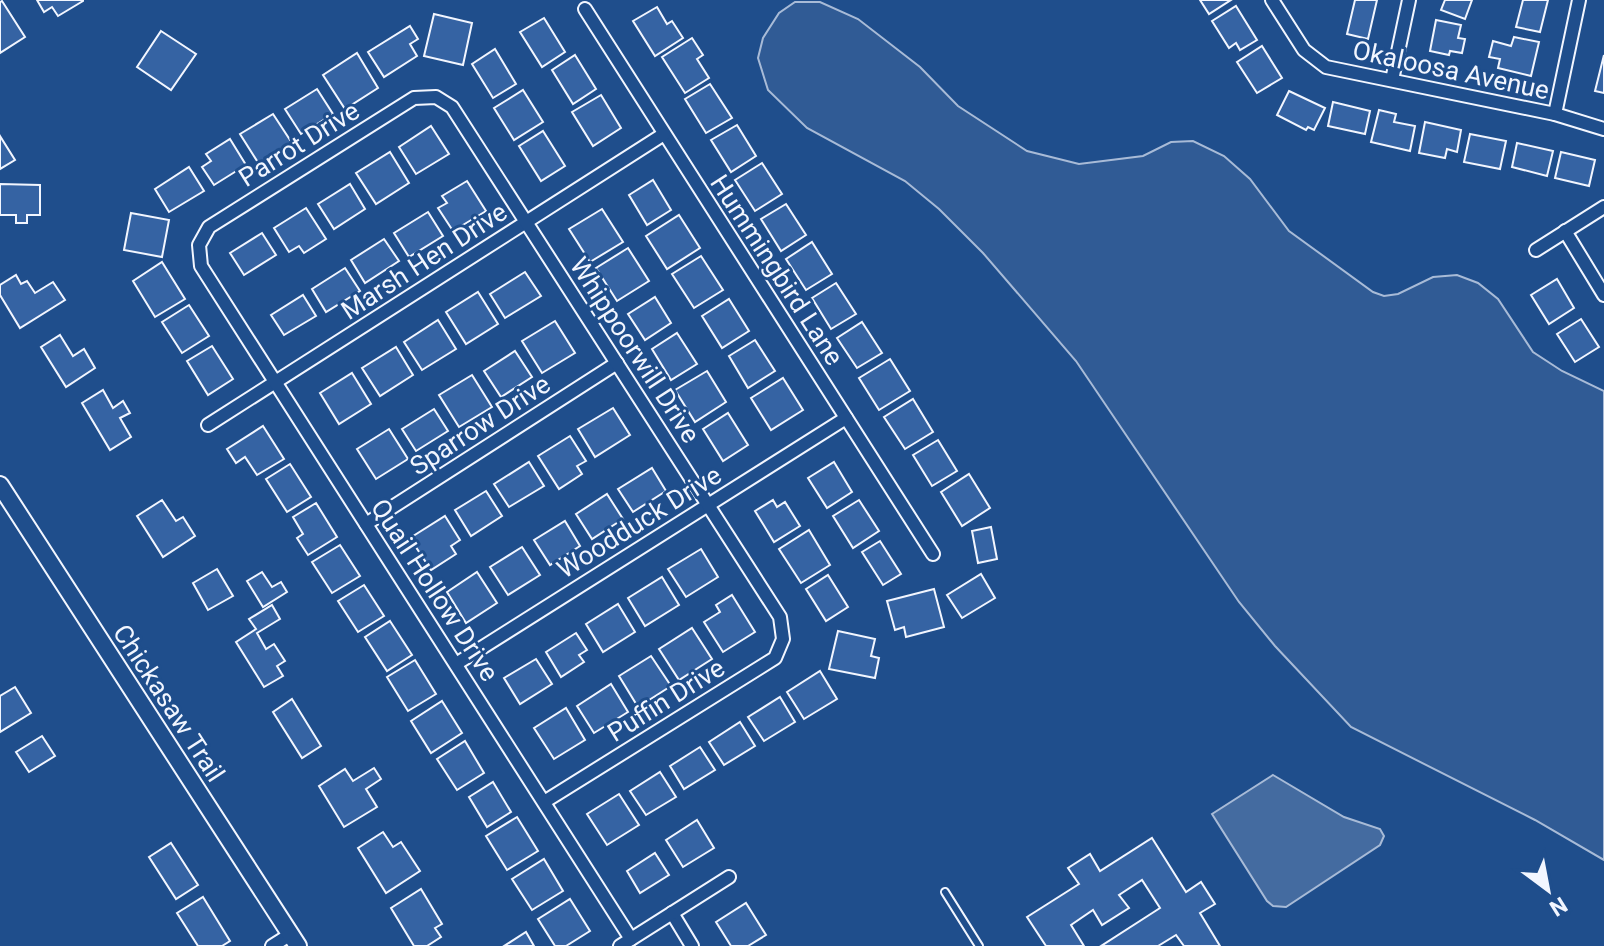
<svg xmlns="http://www.w3.org/2000/svg" width="1604" height="946" font-family="Roboto,sans-serif">
<style>
.built{fill:#305b95;stroke:#a8bbd7;stroke-width:2}
.water{fill:#446ba0;stroke:#a8bbd7;stroke-width:2}
.building{fill:#3563a3;stroke:#f2f6ff;stroke-width:2}
.lines{fill:none;stroke-linecap:round;stroke-linejoin:round}
.service-casing{stroke:#f2f6ff;stroke-width:10}
.minor-casing{stroke:#f2f6ff;stroke-width:16}
.tertiary-casing{stroke:#f2f6ff;stroke-width:20}
.service{stroke:#1f4e8c;stroke-width:6}
.minor{stroke:#1f4e8c;stroke-width:12}
.tertiary{stroke:#1f4e8c;stroke-width:16}
.labels{text-anchor:middle;dominant-baseline:central;stroke-width:6;stroke-linejoin:round;paint-order:stroke}
.street-label{font-size:26px;fill:#f2f6ff;stroke:#1f4e8c}
</style>
<rect width="100%" height="100%" fill="#1f4e8c"/>
<polygon class="built" points="795,2 820,2 858,19 920,67 958,106 1027,151 1079,164 1143,156 1171,142 1193,141 1224,156 1250,179 1289,231 1373,292 1384,296 1398,294 1433,277 1457,275 1478,283 1498,299 1533,352 1562,371 1604,391 1604,860 1535,820 1351,727 1275,646 1239,602 1076,361 983,253 939,209 905,181 807,128 768,90 758,58 763,38 779,13"/>
<polygon class="water" points="1273,775 1344,817 1380,829 1384,836 1380,845 1286,907 1273,906 1267,901 1212,814"/>
<g class="building">
<polygon points="37,0 83,0 83,1 58,16 52,7 44,12"/>
<polygon points="1200,0 1231,0 1209,14"/>
<polygon points="1355,0 1377,0 1368,39 1347,34"/>
<polygon points="1445,0 1472,0 1465,19 1441,10"/>
<polygon points="1523,0 1548,0 1540,32 1516,27"/>
<polygon points="2,1 25,37 0,53 0,2"/>
<polygon points="1236,6 1257,40 1240,50 1236,43 1229,48 1212,21"/>
<polygon points="657,7 667,24 672,21 683,38 655,56 633,21"/>
<polygon points="434,14 472,23 463,65 424,56"/>
<polygon points="544,18 565,52 542,67 520,32"/>
<polygon points="1436,20 1461,25 1458,38 1465,39 1462,53 1450,51 1449,55 1430,51"/>
<polygon points="410,26 418,39 410,44 417,56 384,77 368,52"/>
<polygon points="161,31 196,54 171,90 137,67"/>
<polygon points="1514,37 1539,42 1531,76 1498,68 1500,59 1489,57 1493,41 1511,46"/>
<polygon points="692,38 703,55 697,59 709,78 685,93 662,57"/>
<polygon points="1262,46 1282,78 1257,93 1237,62"/>
<polygon points="495,49 516,84 493,98 472,64"/>
<polygon points="357,53 378,88 345,109 323,75"/>
<polygon points="575,55 596,89 573,104 552,70"/>
<polygon points="1604,55 1604,93 1595,91"/>
<polygon points="710,84 732,118 706,133 685,99"/>
<polygon points="317,89 333,114 301,134 285,109"/>
<polygon points="523,90 543,122 514,140 494,108"/>
<polygon points="1289,91 1325,108 1314,130 1308,127 1306,130 1277,115"/>
<polygon points="601,95 621,128 593,146 572,112"/>
<polygon points="1333,102 1370,111 1365,134 1328,126"/>
<polygon points="1379,110 1396,114 1394,122 1415,126 1410,151 1371,142"/>
<polygon points="273,114 292,143 259,164 240,134"/>
<polygon points="1425,122 1461,130 1457,152 1447,149 1445,158 1419,153"/>
<polygon points="737,125 756,156 731,172 711,140"/>
<polygon points="431,126 449,154 416,174 399,147"/>
<polygon points="543,131 565,166 541,181 519,146"/>
<polygon points="1470,134 1506,141 1500,169 1464,162"/>
<polygon points="0,136 15,160 0,169"/>
<polygon points="230,139 246,165 214,185 202,167 211,161 206,154"/>
<polygon points="1517,143 1553,151 1547,176 1512,167"/>
<polygon points="390,152 409,183 376,204 356,173"/>
<polygon points="1561,152 1595,160 1589,186 1555,178"/>
<polygon points="762,163 782,194 755,211 735,180"/>
<polygon points="189,167 204,191 169,212 155,189"/>
<polygon points="653,180 671,210 647,225 629,195"/>
<polygon points="467,181 486,211 453,231 438,208 447,203 442,196"/>
<polygon points="0,184 40,185 40,215 27,215 27,223 16,223 16,215 0,215"/>
<polygon points="350,184 365,209 334,229 318,204"/>
<polygon points="786,204 806,235 781,251 761,219"/>
<polygon points="306,208 326,239 304,253 299,246 289,252 274,228"/>
<polygon points="602,209 623,242 590,262 569,229"/>
<polygon points="428,212 443,236 409,257 394,233"/>
<polygon points="131,213 169,220 162,257 124,250"/>
<polygon points="679,215 700,248 667,269 646,236"/>
<polygon points="262,233 276,255 244,275 230,253"/>
<polygon points="384,239 399,261 365,283 351,260"/>
<polygon points="812,242 832,274 806,290 786,259"/>
<polygon points="628,248 649,281 617,301 596,268"/>
<polygon points="701,256 723,290 694,308 672,274"/>
<polygon points="162,262 185,299 155,317 133,281"/>
<polygon points="345,268 360,291 326,312 312,289"/>
<polygon points="525,272 541,296 505,318 490,294"/>
<polygon points="16,275 21,284 27,281 35,293 53,282 65,300 20,328 0,295 0,285"/>
<polygon points="1557,279 1574,308 1549,324 1531,295"/>
<polygon points="836,283 856,314 831,329 812,298"/>
<polygon points="478,292 498,324 466,344 446,312"/>
<polygon points="303,295 316,316 284,335 271,315"/>
<polygon points="655,297 671,323 645,340 628,314"/>
<polygon points="729,299 749,331 722,348 702,316"/>
<polygon points="189,305 209,336 182,353 162,322"/>
<polygon points="1581,319 1599,347 1575,362 1557,334"/>
<polygon points="438,320 456,349 422,370 404,342"/>
<polygon points="555,321 575,353 542,373 522,341"/>
<polygon points="862,322 882,353 857,368 837,338"/>
<polygon points="677,333 697,364 671,380 652,349"/>
<polygon points="60,335 73,356 84,349 95,368 66,387 41,347"/>
<polygon points="755,340 775,371 748,388 729,356"/>
<polygon points="212,346 233,379 208,395 187,361"/>
<polygon points="396,347 413,375 380,396 362,368"/>
<polygon points="515,351 532,377 501,397 484,371"/>
<polygon points="890,359 910,391 879,410 859,378"/>
<polygon points="707,371 726,402 695,422 675,390"/>
<polygon points="352,373 371,404 339,424 320,393"/>
<polygon points="472,375 492,407 459,427 439,395"/>
<polygon points="783,378 803,410 771,430 751,398"/>
<polygon points="103,390 113,408 123,401 130,413 120,418 131,437 110,450 82,403"/>
<polygon points="913,399 933,432 905,449 884,417"/>
<polygon points="613,408 630,435 595,457 578,429"/>
<polygon points="434,409 448,431 416,451 402,429"/>
<polygon points="728,413 748,445 723,461 703,429"/>
<polygon points="263,426 284,459 257,475 245,457 236,463 227,449"/>
<polygon points="389,429 408,459 376,479 357,449"/>
<polygon points="570,436 586,461 577,466 582,474 559,489 538,456"/>
<polygon points="938,440 957,471 932,486 913,455"/>
<polygon points="529,462 544,486 509,507 494,484"/>
<polygon points="834,462 852,492 827,508 808,478"/>
<polygon points="290,464 311,497 287,512 266,479"/>
<polygon points="652,468 666,491 633,512 618,489"/>
<polygon points="969,474 990,508 962,526 941,492"/>
<polygon points="486,491 502,516 471,536 455,510"/>
<polygon points="607,494 623,519 592,539 576,514"/>
<polygon points="162,500 176,521 183,517 195,536 163,557 137,516"/>
<polygon points="773,500 777,507 785,502 800,526 774,542 755,511"/>
<polygon points="859,500 879,531 853,548 833,516"/>
<polygon points="316,503 337,537 308,555 297,538 303,534 293,517"/>
<polygon points="445,516 460,540 451,546 456,554 431,570 410,538"/>
<polygon points="565,521 580,546 550,565 534,540"/>
<polygon points="991,527 997,559 978,563 972,531"/>
<polygon points="809,530 830,565 801,583 779,549"/>
<polygon points="880,541 901,574 883,585 862,552"/>
<polygon points="340,545 360,576 332,593 312,562"/>
<polygon points="522,547 540,575 508,595 490,567"/>
<polygon points="701,549 718,577 686,597 668,569"/>
<polygon points="217,569 233,596 208,610 193,583"/>
<polygon points="262,572 272,587 281,582 287,592 263,607 247,581"/>
<polygon points="477,572 497,603 466,623 447,592"/>
<polygon points="981,574 995,598 962,618 947,595"/>
<polygon points="828,575 848,607 826,621 806,589"/>
<polygon points="662,577 679,605 645,626 628,598"/>
<polygon points="364,585 384,616 358,632 338,601"/>
<polygon points="934,589 944,627 906,637 904,627 895,630 887,601"/>
<polygon points="732,595 755,632 723,652 704,622 720,612 716,605"/>
<polygon points="618,604 635,632 603,652 586,624"/>
<polygon points="272,605 280,619 257,633 266,649 274,644 285,661 277,666 283,676 264,687 236,642 256,629 249,619"/>
<polygon points="390,621 412,655 387,671 365,637"/>
<polygon points="692,628 712,659 679,680 659,649"/>
<polygon points="838,631 875,639 871,656 879,658 875,678 829,669"/>
<polygon points="576,633 587,650 579,655 584,662 561,677 546,652"/>
<polygon points="651,656 671,686 638,707 619,676"/>
<polygon points="536,659 552,684 520,704 504,678"/>
<polygon points="415,660 436,694 408,711 387,677"/>
<polygon points="820,671 837,699 804,719 787,692"/>
<polygon points="611,684 628,712 594,733 577,706"/>
<polygon points="15,687 31,713 0,732 0,696"/>
<polygon points="780,697 795,722 764,741 748,717"/>
<polygon points="292,699 321,746 302,758 273,712"/>
<polygon points="442,701 462,733 431,753 411,721"/>
<polygon points="566,708 585,740 554,759 534,728"/>
<polygon points="740,722 755,746 724,765 709,742"/>
<polygon points="42,736 55,756 29,772 16,752"/>
<polygon points="465,741 484,773 457,790 437,759"/>
<polygon points="700,747 715,770 684,789 670,766"/>
<polygon points="374,768 381,779 366,789 377,807 344,827 319,786 345,769 353,781"/>
<polygon points="660,772 676,797 646,815 630,791"/>
<polygon points="493,782 511,812 487,827 469,797"/>
<polygon points="619,794 639,825 607,845 587,814"/>
<polygon points="517,817 538,851 507,870 486,836"/>
<polygon points="697,820 714,848 683,867 666,840"/>
<polygon points="383,832 393,847 401,842 420,871 386,893 358,848"/>
<polygon points="1152,838 1186,892 1201,882 1215,904 1200,913 1220,946 1184,946 1176,935 1158,946 1101,946 1160,908 1142,880 1119,895 1129,908 1102,925 1093,910 1071,925 1084,946 1046,946 1027,917 1079,884 1068,868 1090,854 1100,871"/>
<polygon points="171,843 198,885 176,899 149,857"/>
<polygon points="655,853 669,875 640,893 627,871"/>
<polygon points="544,859 563,891 532,910 512,879"/>
<polygon points="421,889 442,924 435,928 441,937 427,946 414,946 391,908"/>
<polygon points="203,897 230,941 222,946 198,946 177,913"/>
<polygon points="570,899 590,931 566,946 555,946 538,919"/>
<polygon points="746,903 766,935 748,946 731,946 716,922"/>
<polygon points="526,932 534,946 504,946"/>
</g>
<g class="lines">
<defs>
<polyline id="service" points="945,892 979,946"/>
<g id="minor">
<polyline points="1272,0 1304,50 1326,67 1555,114 1604,129"/>
<polyline points="585,9 933,554"/>
<polyline points="1392,80 1409,0"/>
<polyline points="1555,114 1579,0"/>
<polyline points="1565,231 1604,295"/>
<polyline points="1536,250 1604,207"/>
<polyline points="208,425 664,134"/>
<polyline points="366,524 617,363"/>
<polyline points="456,664 846,418"/>
<polyline points="544,802 775,658 783,639 780,617 452,107 436,97 414,98 209,227 199,245 201,266 631,939"/>
<polyline points="672,913 692,946"/>
<polyline points="272,946 291,934"/>
<polyline points="620,946 729,877"/>
</g>
<polyline id="tertiary" points="0,485 298,946"/>
</defs>
<use href="#service" class="service-casing"/>
<use href="#minor" class="minor-casing"/>
<use href="#tertiary" class="tertiary-casing"/>
<use href="#service" class="service"/>
<use href="#minor" class="minor"/>
<use href="#tertiary" class="tertiary"/>
</g>
<g class="labels">
<g class="street-label">
<text transform="translate(1451 70) rotate(12)">Okaloosa Avenue</text>
<text transform="translate(299 144) rotate(-32)">Parrot Drive</text>
<text transform="translate(424 261) rotate(-33)">Marsh Hen Drive</text>
<text transform="translate(777 270) rotate(57)">Hummingbird Lane</text>
<text transform="translate(635 350) rotate(57)">Whippoorwill Drive</text>
<text transform="translate(480 425) rotate(-33)">Sparrow Drive</text>
<text transform="translate(639 522) rotate(-32)">Woodduck Drive</text>
<text transform="translate(435 590) rotate(57)">Quail Hollow Drive</text>
<text transform="translate(666 700) rotate(-32)">Puffin Drive</text>
<text transform="translate(169 703) rotate(57)">Chickasaw Trail</text>
</g>
</g>
<g transform="translate(1548 890) rotate(148)" stroke="#1f4e8c" stroke-width="6" paint-order="stroke">
<path d="M0-6L14 30L0 20L-14 30Z" fill="#f2f6ff"/>
<text y="-12" font-size="22" font-weight="bold" text-anchor="middle" fill="#f2f6ff">N</text>
</g>
</svg>
